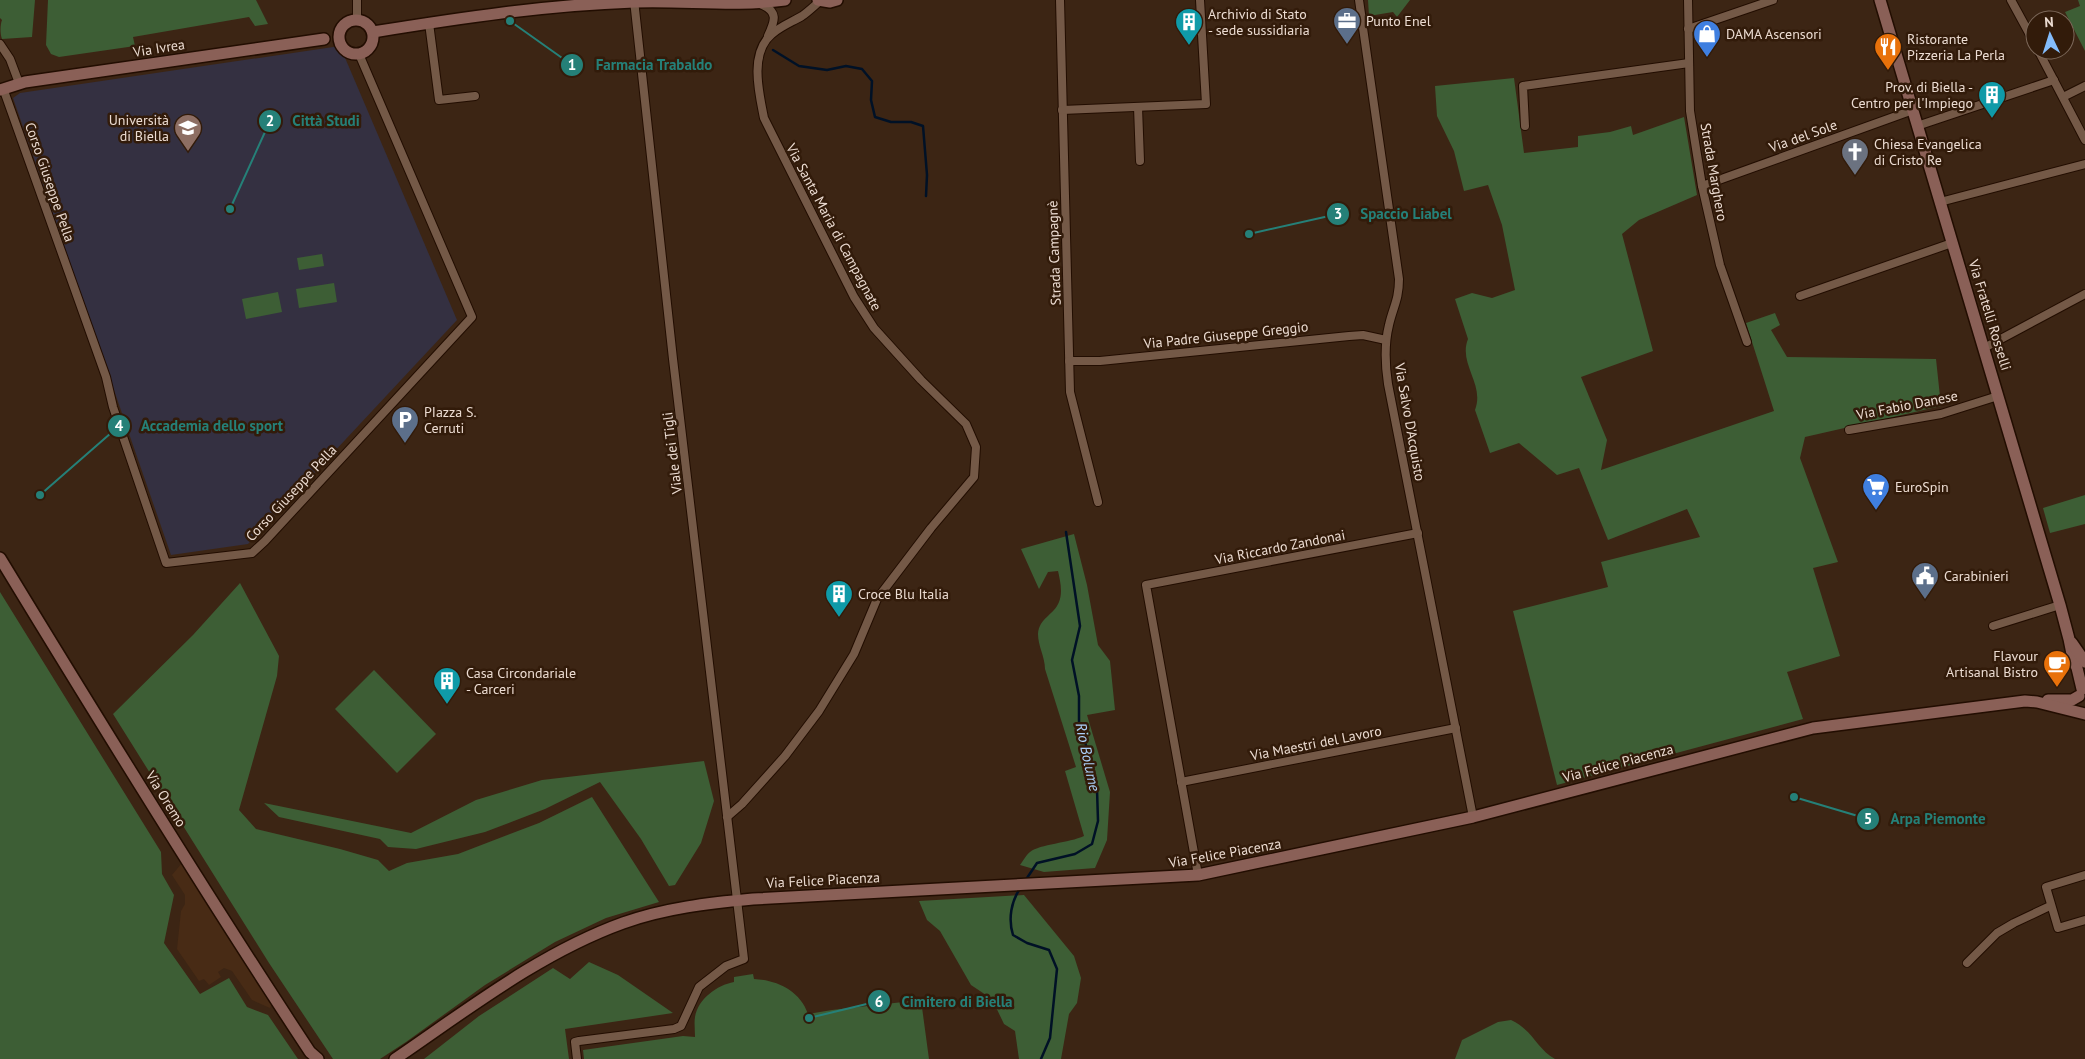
<svg xmlns="http://www.w3.org/2000/svg" width="2085" height="1059" font-family="'PT Sans',sans-serif">
<style>
.built{fill:#482b15}
.education{fill:#343041}
.green{fill:#3d5e35}
.lines{fill:none;stroke-linecap:round;stroke-linejoin:round}
.stream{stroke:#001126;stroke-width:2.5}
.street-casing{stroke:#220d01;stroke-width:10}
.secondary-casing{stroke:#220d01;stroke-width:14}
.street{stroke:#745947;stroke-width:8}
.secondary{stroke:#8a6057;stroke-width:11}
.labels{text-anchor:middle;dominant-baseline:central;stroke-width:5;stroke-linejoin:round;paint-order:stroke}
.poi-label{font-size:14px;fill:#ecdcd2;stroke:#321b0a;text-anchor:start}
.street-label{font-size:14px;fill:#ecdcd2;stroke:#321b0a}
.water-label{font-size:15px;font-style:italic;fill:#abd0f9;stroke:#321b0a}
.leader{fill:none;stroke:#258078;stroke-width:2}
.callout-dot{fill:#258078;stroke:#321b0a;stroke-width:2}
.mark-label{font-size:15px;text-anchor:middle;font-weight:bold;fill:#fff}
.callout-label{font-size:15px;text-anchor:middle;font-weight:bold;fill:#258078;stroke:#321b0a;stroke-width:5;stroke-linejoin:round;paint-order:stroke}
</style>
<rect width="100%" height="100%" fill="#3c2514"/>
<polygon class="built" points="182,863 272,1003 270,1008 252,1000 232,971 224,968 218,972 221,977 209,985 204,979 199,981 177,949 181,911 185,904 185,895 172,875"/>
<polygon class="education" points="340,46 457,320 248,544 171,555 13,98 20,93"/>
<g class="green">
<path d="M 0,0 L 35,0 L 32,37 L 2,39 C 0,34 0,25 2,20 L 0,18 Z"/>
<polygon points="48,0 256,0 268,24 255,26 249,17 133,37 135,46 59,57 51,54 46,45"/>
<polygon points="1368,0 1410,0 1397,17 1393,12 1369,16"/>
<polygon points="2078,0 2085,0 2085,51 2065,12 2080,6"/>
<path d="M 1514,78 L 1524,153 L 1578,147 L 1578,136 L 1610,132 L 1631,126 L 1633,135 L 1684,117 L 1697,195 L 1639,220 L 1622,234 L 1653,351 L 1581,377 L 1607,440 L 1601,470 L 1774,411 L 1746,323 L 1775,313 L 1780,325 L 1771,330 L 1787,357 L 1936,359 L 1941,406 L 1805,437 L 1800,458 L 1838,562 L 1813,568 L 1840,656 L 1787,672 L 1803,719 L 1557,785 L 1513,611 L 1608,587 L 1601,562 L 1700,537 L 1687,509 L 1608,540 L 1579,468 L 1557,475 L 1519,443 L 1490,453 L 1475,410 C 1485,384 1458,364 1468,339 L 1455,299 L 1472,293 L 1492,298 L 1515,290 L 1502,225 L 1488,185 L 1464,191 L 1454,151 L 1437,116 L 1435,86 Z"/>
<polygon points="322,254 324,266 299,270 297,258"/>
<polygon points="334,283 337,302 299,308 296,289"/>
<polygon points="278,292 282,312 246,319 242,299"/>
<polygon points="2085,495 2085,524 2050,533 2043,508"/>
<path d="M 1074,534 L 1087,585 L 1098,645 L 1110,661 L 1115,710 L 1087,715 L 1110,792 L 1107,840 L 1095,868 L 1044,872 L 1020,865 C 1023,861 1026,855 1030,852 C 1040,844 1069,843 1084,836 L 1065,771 L 1076,767 L 1045,669 C 1045,657 1038,646 1038,634 C 1039,618 1054,615 1059,602 C 1063,592 1060,580 1058,571 L 1048,572 L 1039,589 L 1021,549 Z"/>
<polygon points="240,583 279,656 277,676 239,810 256,829 340,849 378,860 389,871 407,863 458,854 539,823 592,797 659,902 606,918 555,942 485,985 406,1042 380,1059 333,1059 269,963 113,714 193,635"/>
<polygon points="0,592 161,852 162,874 174,895 164,943 200,994 229,978 247,1007 268,1015 298,1059 0,1059"/>
<polygon points="374,670 436,734 397,773 335,709"/>
<polygon points="704,761 714,801 701,843 675,885 669,886 641,839 600,782 545,809 485,832 416,849 388,847 380,839 279,817 264,803 411,833 476,800 542,780"/>
<polygon points="1024,895 1074,956 1081,978 1077,1003 1069,1014 1061,1059 1019,1059 1015,1031 1004,1024 992,999 971,985 940,931 927,920 919,901"/>
<polygon points="589,962 618,975 673,1013 565,1029 569,1059 424,1059 479,1016 553,968 570,979"/>
<path d="M 753,974 L 754,979 C 776,980 800,990 808,1014 L 832,1010 L 921,1000 L 929,1059 L 584,1059 L 583,1050 L 683,1036 L 695,1037 C 695,1030 694,1023 695,1017 C 698,999 717,985 734,982 L 734,977 Z"/>
<path d="M 1511,1020 C 1534,1031 1536,1048 1555,1059 L 1455,1059 L 1462,1040 L 1498,1022 Z"/>
</g>
<g class="lines">
<g class="stream">
<polyline points="773,50 799,66 827,70 846,66 862,69 872,81 871,100 875,117 891,122 911,122 923,126 927,175 926,196"/>
<polyline points="1025,881 1037,863 1075,854 1092,844 1098,821 1097,789 1090,759 1079,722 1079,696 1072,660 1080,626 1066,532"/>
<path d="M 1021,887 C 1011,901 1008,919 1013,935 L 1027,943 L 1049,950 L 1057,969 L 1050,1038 L 1041,1059"/>
</g>
<defs>
<g id="street">
<polyline points="1060,0 1070,392 1098,502"/>
<path d="M 1359,0 L 1399,279 C 1399,300 1393,307 1389,325 C 1384,345 1385,364 1388,384 L 1473,817"/>
<polyline points="1688,0 1690,111 1702,186 1720,265 1747,342"/>
<polyline points="2011,0 2035,44"/>
<path d="M 760,4 C 779,11 775,21 768,36"/>
<polyline points="357,19 357,0"/>
<polyline points="429,23 439,100 475,96"/>
<polyline points="1688,29 1773,0"/>
<polyline points="0,44 10,59 19,83"/>
<polyline points="2038,50 2085,140"/>
<polyline points="3,88 106,377 113,407 166,563 252,553 265,541 472,317 359,54"/>
<polyline points="2063,97 2085,86"/>
<polyline points="1138,107 1140,161"/>
<polyline points="1062,110 1206,104 1200,0"/>
<polyline points="1525,126 1523,86 1689,63"/>
<polyline points="1917,126 2054,80"/>
<polyline points="1702,186 1913,110"/>
<polyline points="1940,202 2085,164"/>
<polyline points="1800,296 1952,243"/>
<polyline points="1984,348 2085,294"/>
<polyline points="1069,361 1100,361 1349,336 1363,335 1386,340"/>
<polyline points="1849,430 1941,414 1998,396"/>
<polyline points="1993,626 2060,605"/>
<polyline points="1181,782 1456,728"/>
<path d="M 727,817 L 742,804 L 785,756 L 819,711 L 854,654 L 877,599 L 931,528 L 974,477 L 976,447 L 966,424 L 921,380 L 874,328 L 854,297 L 764,118 C 759,93 749,53 772,34 C 781,26 792,22 802,16 C 808,12 814,6 820,1"/>
<polyline points="1198,875 1146,585 1418,533"/>
<polyline points="2085,875 2046,887 2058,928 2085,920"/>
<polyline points="1967,963 1997,933 2014,923 2050,906"/>
<polyline points="577,1059 575,1042 579,1041 674,1029 681,1026 699,987 726,966 744,959 673,359 634,0"/>
</g>
<g id="secondary">
<polyline points="818,0 830,2 837,0"/>
<polyline points="1880,0 2060,605 2069,639 2073,659 2077,668 2082,689"/>
<circle cx="356" cy="37" r="17"/>
<path d="M 373,32 C 460,18 546,5 634,2 C 684,0 735,7 785,0"/>
<polyline points="0,90 25,82 324,39"/>
<path d="M 0,558 C 101,724 203,890 310,1052 L 318,1059"/>
<polyline points="2072,643 2085,662"/>
<polyline points="2048,700 2072,700 2079,696"/>
<path d="M 395,1059 C 467,1010 540,953 623,923 C 665,908 709,903 753,899 L 1198,875 L 1473,817 L 1813,728 L 2025,701 L 2037,702 L 2085,714"/>
</g>
</defs>
<use href="#street" class="street-casing"/>
<use href="#secondary" class="secondary-casing"/>
<use href="#street" class="street"/>
<use href="#secondary" class="secondary"/>
</g>
<defs>
<symbol id="office-pin" viewBox="-11 -11 22 30"><path d="M0 17L-7.5 6A9.5 9.5 0 1 1 7.5 6Z" fill="#5c6f8a" stroke="#321b0a"/><path d="M-6-3h4V-5.5h4V-3h4V5H-6ZM-1-4.5V-3h2v-1.5ZM-6 0V1H6V0Z" fill="#fff"/></symbol>
<symbol id="building-pin" viewBox="-11 -11 22 30"><path d="M0 17L-7.5 6A9.5 9.5 0 1 1 7.5 6Z" fill="#0f9aa8" stroke="#321b0a"/><path d="M-4-6H4V6H1V3H-1V6H-4ZM-2.5-4.3h1.7v1.8h-1.7ZM.8-4.3h1.7v1.8H.8ZM-2.5-1h1.7V.8h-1.7ZM.8-1h1.7V.8H.8Z" fill="#fff"/></symbol>
<symbol id="shop-pin" viewBox="-11 -11 22 30"><path d="M0 17L-7.5 6A9.5 9.5 0 1 1 7.5 6Z" fill="#3f7fe0" stroke="#321b0a"/><path d="M-5-2.5h2.3a2.7 3.5 0 0 1 5.4 0H5L5.5 6h-11ZM-1.5-2.5h3a1.5 2.3 0 0 0-3 0Z" fill="#fff"/></symbol>
<symbol id="restaurant-pin" viewBox="-11 -11 22 30"><path d="M0 17L-7.5 6A9.5 9.5 0 1 1 7.5 6Z" fill="#e8710a" stroke="#321b0a"/><path d="M-5-6h1v4h1v-4h1v4h1v-4h1v5L-1.5 .5V6h-2V.5L-5-1ZM5-6V6H3V1.5H1.5Q1.5-4 5-6Z" fill="#fff"/></symbol>
<symbol id="university-pin" viewBox="-11 -11 22 30"><path d="M0 17L-7.5 6A9.5 9.5 0 1 1 7.5 6Z" fill="#8d6e63" stroke="#321b0a"/><path d="M0-5L7-2L0 1L-7-2ZM-4 1L0 2.5L4 1V4Q0 6-4 4Z" fill="#fff"/></symbol>
<symbol id="church-pin" viewBox="-11 -11 22 30"><path d="M0 17L-7.5 6A9.5 9.5 0 1 1 7.5 6Z" fill="#6b7280" stroke="#321b0a"/><path d="M-1.2-6h2.4v3.5h3.3v2.4h-3.3V6h-2.4V-.1h-3.3v-2.4h3.3Z" fill="#fff"/></symbol>
<symbol id="parking-pin" viewBox="-11 -11 22 30"><path d="M0 17L-7.5 6A9.5 9.5 0 1 1 7.5 6Z" fill="#5c6f8a" stroke="#321b0a"/><path d="M-3.5-5.5H1a3.5 3.5 0 0 1 0 7H-1V5.5H-3.5ZM-1-3.4V-.6H.8a1.4 1.4 0 0 0 0-2.8Z" fill="#fff"/></symbol>
<symbol id="supermarket-pin" viewBox="-11 -11 22 30"><path d="M0 17L-7.5 6A9.5 9.5 0 1 1 7.5 6Z" fill="#3f7fe0" stroke="#321b0a"/><path d="M-6-5.5h2.5l.6 2H6L4.5 2H-2.5L-4.4-4H-6ZM-1.5 3.2a1.3 1.3 0 1 0 .1 0ZM3 3.2a1.3 1.3 0 1 0 .1 0Z" fill="#fff"/></symbol>
<symbol id="civic-pin" viewBox="-11 -11 22 30"><path d="M0 17L-7.5 6A9.5 9.5 0 1 1 7.5 6Z" fill="#5c6f8a" stroke="#321b0a"/><path d="M-.6-6.5H3V-4.5H.6V-3L4-1V1h2V6H-6V1h2V-1L-.6-3ZM-1.2 2.5V6h2.4V2.5Z" fill="#fff"/></symbol>
<symbol id="cafe-pin" viewBox="-11 -11 22 30"><path d="M0 17L-7.5 6A9.5 9.5 0 1 1 7.5 6Z" fill="#e8710a" stroke="#321b0a"/><path d="M-5.5-4.5H6V0H3Q3 3.5 0 3.5H-2.5Q-5.5 3.5-5.5 0ZM3-3.2v2h1.7v-2ZM-6 4.5H4V6H-6Z" fill="#fff"/></symbol>
</defs>
<g fill-rule="evenodd">
<use href="#office-pin" x="1331" y="5" width="32" height="43"/>
<use href="#building-pin" x="1173" y="6" width="32" height="43"/>
<use href="#shop-pin" x="1691" y="18" width="32" height="43"/>
<use href="#restaurant-pin" x="1872" y="31" width="32" height="43"/>
<use href="#building-pin" x="1976" y="79" width="32" height="43"/>
<use href="#university-pin" x="172" y="112" width="32" height="43"/>
<use href="#church-pin" x="1839" y="136" width="32" height="43"/>
<use href="#parking-pin" x="389" y="404" width="32" height="43"/>
<use href="#supermarket-pin" x="1860" y="471" width="32" height="43"/>
<use href="#civic-pin" x="1909" y="560" width="32" height="43"/>
<use href="#building-pin" x="823" y="578" width="32" height="43"/>
<use href="#cafe-pin" x="2041" y="648" width="32" height="43"/>
<use href="#building-pin" x="431" y="665" width="32" height="43"/>
</g>
<g class="labels">
<g class="poi-label">
<text x="1208" y="14">Archivio di Stato<tspan x="1208" dy="16">- sede sussidiaria</tspan></text>
<text x="1366" y="21">Punto Enel</text>
<text x="1726" y="34">DAMA Ascensori</text>
<text x="1907" y="39">Ristorante<tspan x="1907" dy="16">Pizzeria La Perla</tspan></text>
<text x="1973" y="87" text-anchor="end">Prov. di Biella -<tspan x="1973" dy="16">Centro per l'Impiego</tspan></text>
<text x="169" y="120" text-anchor="end">Università<tspan x="169" dy="16">di Biella</tspan></text>
<text x="1874" y="144">Chiesa Evangelica<tspan x="1874" dy="16">di Cristo Re</tspan></text>
<text x="424" y="412">PIazza S.<tspan x="424" dy="16">Cerruti</tspan></text>
<text x="1895" y="487">EuroSpin</text>
<text x="1944" y="576">Carabinieri</text>
<text x="858" y="594">Croce Blu Italia</text>
<text x="2038" y="656" text-anchor="end">Flavour<tspan x="2038" dy="16">Artisanal Bistro</tspan></text>
<text x="466" y="673">Casa Circondariale<tspan x="466" dy="16">- Carceri</tspan></text>
</g>
<g class="street-label">
<text transform="translate(159 48) rotate(-9)">Via Ivrea</text>
<text transform="translate(1803 136) rotate(-20)">Via del Sole</text>
<text transform="translate(1714 172) rotate(80)">Strada Marghero</text>
<text transform="translate(50 182) rotate(71)">Corso Giuseppe Pella</text>
<text transform="translate(834 227) rotate(62)">Via Santa Maria di Campagnate</text>
<text transform="translate(1054 253) rotate(-92)">Strada Campagnè</text>
<text transform="translate(1990 315) rotate(73)">Via Fratelli Rosselli</text>
<text transform="translate(1226 335) rotate(-6)">Via Padre Giuseppe Greggio</text>
<text transform="translate(1907 405) rotate(-11)">Via Fabio Danese</text>
<text transform="translate(1410 422) rotate(80)">Via Salvo D'Acquisto</text>
<text transform="translate(672 453) rotate(-97)">Viale dei Tigli</text>
<text transform="translate(291 493) rotate(-47)">Corso Giuseppe Pella</text>
<text transform="translate(1280 547) rotate(-11)">Via Riccardo Zandonai</text>
<text transform="translate(1316 743) rotate(-11)">Via Maestri del Lavoro</text>
<text transform="translate(1618 763) rotate(-15)">Via Felice Piacenza</text>
<text transform="translate(166 799) rotate(58)">Via Oremo</text>
<text transform="translate(1225 853) rotate(-10)">Via Felice Piacenza</text>
<text transform="translate(823 880) rotate(-3)">Via Felice Piacenza</text>
</g>
<g class="water-label">
<text transform="translate(1088 757) rotate(78)">Rio Bolume</text>
</g>
</g>
<path class="leader" d="M510 21L572 65M230 209L270 121M1249 234L1338 214M40 495L119 426M1794 797L1868 819M809 1018L879 1001"/>
<g class="callout-dot">
<circle cx="510" cy="21" r="5"/>
<circle cx="230" cy="209" r="5"/>
<circle cx="1249" cy="234" r="5"/>
<circle cx="40" cy="495" r="5"/>
<circle cx="1794" cy="797" r="5"/>
<circle cx="809" cy="1018" r="5"/>
<circle cx="572" cy="65" r="12"/>
<circle cx="270" cy="121" r="12"/>
<circle cx="1338" cy="214" r="12"/>
<circle cx="119" cy="426" r="12"/>
<circle cx="1868" cy="819" r="12"/>
<circle cx="879" cy="1001" r="12"/>
</g>
<g class="mark-label">
<text x="572" y="70">1</text>
<text x="270" y="126">2</text>
<text x="1338" y="219">3</text>
<text x="119" y="431">4</text>
<text x="1868" y="824">5</text>
<text x="879" y="1007">6</text>
</g>
<g class="callout-label">
<text x="654" y="70">Farmacia Trabaldo</text>
<text x="326" y="126">Città Studi</text>
<text x="1406" y="219">Spaccio Liabel</text>
<text x="212" y="431">Accademia dello sport</text>
<text x="1938" y="824">Arpa Piemonte</text>
<text x="957" y="1007">Cimitero di Biella</text>
</g>
<g transform="translate(2050 35) rotate(356)"><circle r="24" fill="#321b0a" stroke="#7c685a"/>
<path d="M0-4L9 19L0 12L-9 19Z" fill="#84bcfb"/>
<text y="-8" font-size="14" font-weight="bold" text-anchor="middle" fill="#ecdcd2">N</text>
</g>
</svg>
